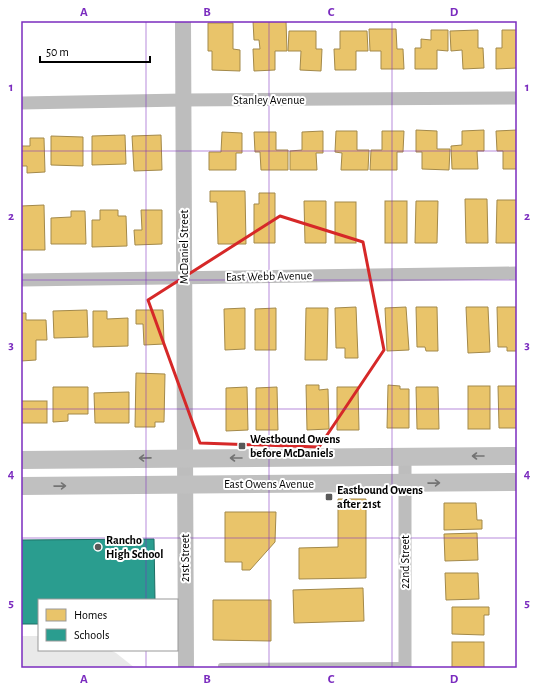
<svg xmlns="http://www.w3.org/2000/svg" width="538" height="689" font-family="'Alegreya Sans',sans-serif">
<style>
.green{fill:#e9e9e9}
.homes{fill:#e9c46a;stroke:#a3894a}
.schools{fill:#2a9d8f;stroke:#1d6e64}
.lines{fill:none;stroke-linecap:round;stroke-linejoin:round}
.service{stroke:#bdbdbd;stroke-width:6}
.minor{stroke:#bdbdbd;stroke-width:13}
.tertiary{stroke:#bdbdbd;stroke-width:16}
.secondary{stroke:#c0c0c0;stroke-width:18}
.oneway{stroke:#737373}
.marked{fill:none;stroke:#d62828;stroke-width:3;stroke-linejoin:round}
.grid{fill:none;stroke:#7b2cbf;stroke-width:1;stroke-opacity:0.55}
.poi-dot{fill:#595959;stroke:#fff;stroke-width:1.5}
.labels{text-anchor:middle;dominant-baseline:central;stroke-width:4;stroke-linejoin:round;paint-order:stroke}
.street-label{font-size:12px;fill:#000;stroke:#fff}
.poi-label{font-size:12px;font-weight:bold;fill:#000;stroke:#fff;text-anchor:start}
.neatline{fill:none;stroke:#7b2cbf;stroke-width:1.5}
.grid-label{font-size:13px;text-anchor:middle;font-weight:bold;fill:#7b2cbf}
</style>
<rect width="100%" height="100%" fill="#fff"/>
<polygon class="green" points="21,636 39,636 39,650 110,650 116,653 135,668 21,668"/>
<g class="homes">
<polygon points="253,21 286,21 287,51 275,51 275,70 254,71 253,49 260,49 259,40 254,40"/>
<polygon points="208,23 233,23 233,49 240,50 240,71 212,70 212,51 208,51"/>
<polygon points="369,29 396,29 397,49 403,49 404,69 381,69 381,51 370,51"/>
<polygon points="431,30 448,30 448,51 437,50 437,69 415,69 415,48 421,48 421,39 431,40"/>
<polygon points="478,30 478,48 483,48 484,68 463,69 462,50 451,51 450,31"/>
<polygon points="502,30 517,30 517,68 496,69 496,48 502,48"/>
<polygon points="289,31 316,31 316,49 322,49 321,71 300,70 301,51 288,51"/>
<polygon points="340,31 367,31 368,51 356,51 356,70 335,70 334,49 340,49"/>
<polygon points="416,130 437,131 437,149 450,149 449,170 422,169 422,152 416,152"/>
<polygon points="484,130 484,151 477,151 478,169 452,169 451,146 462,145 462,131"/>
<polygon points="517,130 517,169 503,169 503,151 497,151 496,131"/>
<polygon points="323,131 323,153 316,153 317,170 290,170 290,151 302,150 302,132"/>
<polygon points="336,131 357,131 357,150 369,150 368,170 341,170 342,153 335,152"/>
<polygon points="382,131 404,131 403,152 397,152 397,170 370,170 371,150 382,150"/>
<polygon points="222,132 242,133 242,153 236,153 236,170 209,170 209,152 221,152"/>
<polygon points="254,132 276,132 276,150 288,150 288,170 261,170 260,152 255,152"/>
<polygon points="125,135 126,164 92,165 92,136"/>
<polygon points="161,135 162,170 134,171 132,136"/>
<polygon points="51,136 83,137 83,166 51,165"/>
<polygon points="30,138 44,138 45,172 27,173 27,166 21,166 21,146 30,146"/>
<polygon points="210,191 245,191 246,244 218,244 217,202 210,202"/>
<polygon points="259,193 275,193 275,243 254,243 254,204 259,204"/>
<polygon points="465,199 487,199 488,243 466,243"/>
<polygon points="497,200 517,200 517,243 496,243"/>
<polygon points="304,201 326,201 326,243 305,243"/>
<rect x="385" y="201" width="22" height="42"/>
<polygon points="416,201 438,201 437,243 415,243"/>
<rect x="335" y="202" width="21" height="41"/>
<polygon points="44,205 45,250 21,250 21,206"/>
<polygon points="100,210 118,210 118,216 126,216 127,246 92,247 92,220 100,220"/>
<polygon points="141,210 162,210 162,244 135,245 134,230 142,230"/>
<polygon points="71,211 85,211 86,244 51,244 51,218 71,217"/>
<polygon points="356,307 358,358 345,358 345,348 336,348 335,308"/>
<polygon points="406,307 409,350 387,351 385,308"/>
<polygon points="416,307 437,307 438,351 426,351 425,347 417,347"/>
<polygon points="466,307 488,307 490,352 468,353"/>
<polygon points="497,307 517,307 517,351 507,351 507,347 498,347"/>
<polygon points="245,308 245,349 225,350 224,309"/>
<polygon points="276,308 276,350 255,350 255,309"/>
<polygon points="306,308 328,308 327,360 305,360"/>
<polygon points="87,310 88,337 54,338 53,311"/>
<polygon points="136,310 163,310 164,344 144,345 143,324 136,324"/>
<polygon points="93,311 107,311 107,319 128,318 128,346 93,347"/>
<polygon points="21,313 26,313 26,320 46,320 47,340 36,340 36,360 21,361"/>
<polygon points="136,373 165,374 164,422 155,422 155,427 135,427"/>
<polygon points="306,385 319,385 319,390 328,389 329,429 307,430"/>
<polygon points="388,385 400,386 400,389 409,389 409,428 387,428"/>
<rect x="468" y="386" width="22" height="43"/>
<polygon points="498,386 517,386 517,428 499,428"/>
<polygon points="53,387 88,387 88,414 68,414 68,421 53,422"/>
<polygon points="247,387 248,430 226,431 226,388"/>
<polygon points="277,387 278,430 256,430 256,388"/>
<polygon points="337,387 358,387 359,430 337,430"/>
<polygon points="416,387 438,387 439,429 417,429"/>
<polygon points="129,392 129,423 95,423 94,393"/>
<rect x="21" y="401" width="26" height="22"/>
<polygon points="338,499 366,499 366,578 299,579 299,548 338,547"/>
<polygon points="444,503 476,503 477,520 482,520 482,529 444,530"/>
<polygon points="225,512 276,512 275,542 250,570 242,570 242,562 225,562"/>
<polygon points="477,533 478,560 445,561 444,534"/>
<polygon points="445,573 478,573 479,599 446,600"/>
<polygon points="363,588 364,621 294,623 293,590"/>
<polygon points="213,600 271,600 271,641 213,640"/>
<polygon points="452,607 489,607 489,615 484,615 484,635 452,634"/>
<rect x="452" y="642" width="32" height="26"/>
</g>
<polygon class="schools" points="154,539 155,600 39,600 39,624 21,624 21,540"/>
<g class="lines">
<polyline class="service" points="221,668 221,666 405,665"/>
<g class="minor">
<polyline points="21,103 183,100 517,98"/>
<polyline points="21,280 517,273"/>
<polyline points="405,457 405,668"/>
</g>
<polyline class="tertiary" points="183,21 186,668"/>
<g class="secondary">
<polyline points="21,460 517,456"/>
<polyline points="21,486 517,482"/>
</g>
</g>
<defs><path id="oneway-shaft" d="M-6 0H5M1.5-3L5.5 0L1.5 3" fill="none" stroke-width="1.6" stroke-linecap="round" stroke-linejoin="round"/></defs>
<g class="oneway">
<use href="#oneway-shaft" transform="translate(478 456) rotate(180)"/>
<use href="#oneway-shaft" transform="translate(145 458) rotate(179)"/>
<use href="#oneway-shaft" transform="translate(236 458) rotate(180)"/>
<use href="#oneway-shaft" transform="translate(434 483) rotate(-1)"/>
<use href="#oneway-shaft" transform="translate(60 486) rotate(-1)"/>
</g>
<path class="marked" d="M 280,216 L 363,242 L 384,350 L 319,447 L 200,443 L 148,300 Z"/>
<path class="grid" d="M 146,21 L 146,600M 269,21 L 269,668M 392,21 L 392,668M 21,151 L 517,151M 21,280 L 517,280M 21,409 L 517,409M 21,538 L 517,538M 146,650 L 146,668"/>
<g class="poi-dot">
<rect x="238" y="442" width="8" height="8" rx="2"/>
<rect x="325" y="493" width="8" height="8" rx="2"/>
<circle cx="98" cy="547" r="4"/>
</g>
<g class="labels">
<g class="street-label">
<text x="269" y="100">Stanley Avenue</text>
<text transform="translate(184 247) rotate(-90)">McDaniel Street</text>
<text transform="translate(269 276) rotate(-1)">East Webb Avenue</text>
<text x="269" y="484">East Owens Avenue</text>
<text transform="translate(185 558) rotate(-90)">21st Street</text>
<text transform="translate(405 562) rotate(-90)">22nd Street</text>
</g>
<g class="poi-label">
<text x="250" y="439">Westbound Owens<tspan x="250" dy="14">before McDaniels</tspan></text>
<text x="337" y="490">Eastbound Owens<tspan x="337" dy="14">after 21st</tspan></text>
<text x="106" y="540">Rancho<tspan x="106" dy="14">High School</tspan></text>
</g>
</g>
<rect width="538" height="689" fill="none" stroke="#ffffff" stroke-width="44"/>
<rect x="38" y="599" width="140" height="52" fill="#ffffff" stroke="#999999"/>
<rect x="46" y="609" width="20" height="12" fill="#e9c46a" stroke="#999999"/>
<text x="74" y="619" font-size="12" fill="#000000">Homes</text>
<rect x="46" y="629" width="20" height="12" fill="#2a9d8f" stroke="#999999"/>
<text x="74" y="639" font-size="12" fill="#000000">Schools</text>
<path d="M40 56v6h110v-6" fill="none" stroke="#000000" stroke-width="2"/>
<text x="46" y="56" font-size="12" fill="#000000" stroke="#ffffff" stroke-width="3" paint-order="stroke">50 m</text>
<rect x="22" y="22" width="494" height="645" class="neatline"/>
<g class="grid-label">
<text x="84" y="16">A</text>
<text x="207" y="16">B</text>
<text x="331" y="16">C</text>
<text x="454" y="16">D</text>
<text x="11" y="91">1</text>
<text x="527" y="91">1</text>
<text x="11" y="220">2</text>
<text x="527" y="220">2</text>
<text x="11" y="349">3</text>
<text x="527" y="349">3</text>
<text x="11" y="478">4</text>
<text x="527" y="478">4</text>
<text x="11" y="607">5</text>
<text x="527" y="607">5</text>
<text x="84" y="683">A</text>
<text x="207" y="683">B</text>
<text x="331" y="683">C</text>
<text x="454" y="683">D</text>
</g>
</svg>
